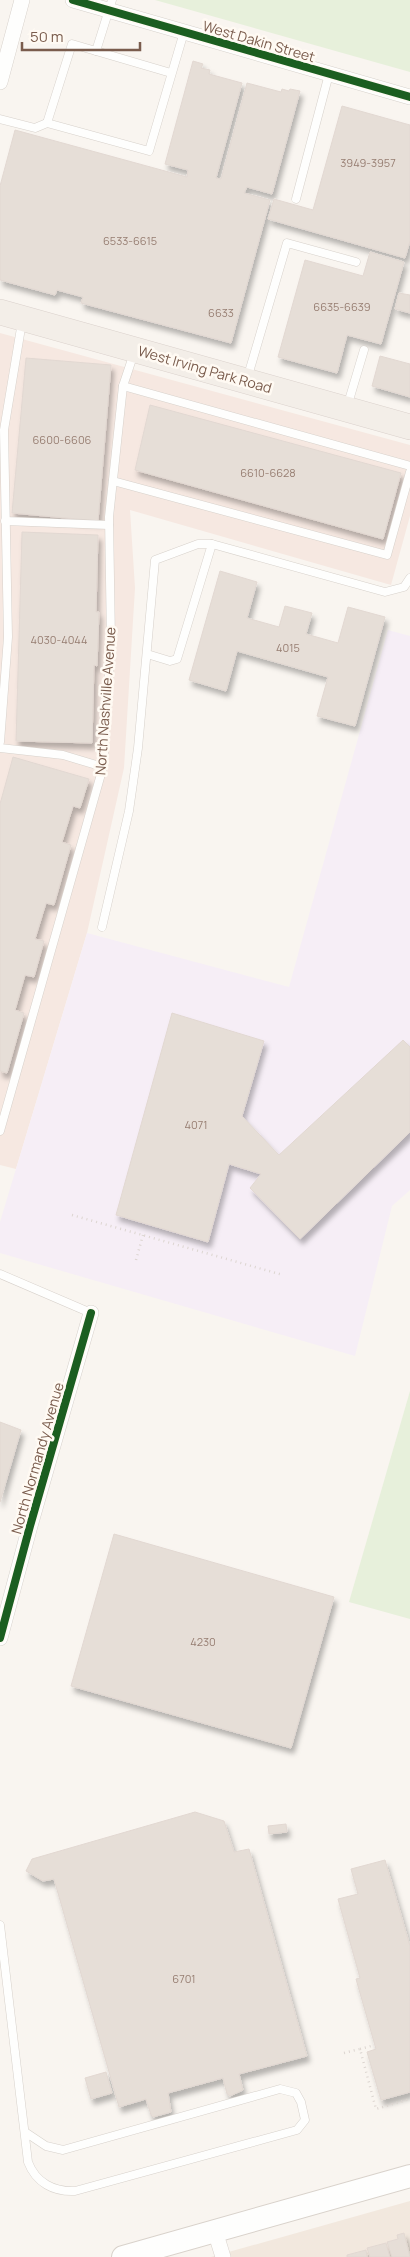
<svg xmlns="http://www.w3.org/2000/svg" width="410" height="2257" font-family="Manrope,sans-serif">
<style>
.residential{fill:#f2e8de}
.commercial{fill:#f6e8e1}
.education{fill:#f6eef6}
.green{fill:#e7f0db}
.building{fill:#e6ded7;stroke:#e2d8d2;filter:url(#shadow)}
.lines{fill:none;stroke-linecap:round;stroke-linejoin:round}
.lane-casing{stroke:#d7d1cb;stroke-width:9}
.street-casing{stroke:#d7d1cb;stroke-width:16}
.secondary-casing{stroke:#d9d2cb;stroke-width:24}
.primary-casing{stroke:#dad1cc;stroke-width:26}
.path{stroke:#dcd5d0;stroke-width:2.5;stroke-dasharray:1 4;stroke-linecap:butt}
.lane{stroke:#fefefd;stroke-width:8}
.street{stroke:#fefefd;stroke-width:15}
.secondary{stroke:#fefefd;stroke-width:22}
.primary{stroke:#f3eee8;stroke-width:25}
.cycleway-casing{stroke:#fffaf3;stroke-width:11}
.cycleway{stroke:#1b5e20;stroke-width:8}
.labels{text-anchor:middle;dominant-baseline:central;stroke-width:5;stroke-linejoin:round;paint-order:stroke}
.number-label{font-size:11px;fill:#977e72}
.street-label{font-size:14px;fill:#7a5c4d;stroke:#fffaf3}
</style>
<defs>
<filter id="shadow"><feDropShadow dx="3" dy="5.5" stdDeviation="2.5" flood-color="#0004"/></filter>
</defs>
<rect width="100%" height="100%" fill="#f9f5f0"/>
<polygon class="residential" points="410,2201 410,2257 211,2257"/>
<polygon class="commercial" points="0,333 410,445 410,516 391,585 130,510 135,588 124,768 87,933 16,1169 0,1165"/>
<polygon class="education" points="388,630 410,636 410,1190 392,1206 355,1356 0,1253 0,1222 87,933 289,987"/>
<g class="green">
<polygon points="155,0 410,0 410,72"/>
<polygon points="410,1391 410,1619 349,1602"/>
</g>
<g class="building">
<polygon points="193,61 203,64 201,68 210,70 209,74 242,83 216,178 221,179 247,83 281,92 282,89 289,91 290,89 300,91 272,194 247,187 244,193 270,200 231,343 81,303 83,297 57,290 55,295 0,280 0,186 15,130 187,177 188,170 165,164"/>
<polygon points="342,106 410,125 410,241 405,258 268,219 274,199 313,210"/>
<polygon points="370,252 404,262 381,344 347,335 337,373 278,357 305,260 363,276"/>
<polygon points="399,293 410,295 410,313 395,309"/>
<polygon points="380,356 410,364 410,397 372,386"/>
<polygon points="26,358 111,365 98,521 12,513"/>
<polygon points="150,405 401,473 383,539 135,470"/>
<polygon points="22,532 98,535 96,612 99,612 97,666 94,665 92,743 16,741"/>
<polygon points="220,571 257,582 247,618 279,627 285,606 312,613 306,634 338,643 348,607 385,617 355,726 317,716 328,677 237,651 226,691 189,680"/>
<polygon points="13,757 89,779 80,808 73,806 62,842 71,845 54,905 46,903 35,939 44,941 34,977 25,975 15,1010 24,1013 7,1073 0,1071 0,804"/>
<polygon points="172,1013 264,1041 242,1116 279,1155 403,1040 410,1047 410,1132 300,1239 250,1188 261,1174 229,1164 208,1242 116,1215"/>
<polygon points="0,1422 21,1430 0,1502"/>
<polygon points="114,1534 334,1597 291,1748 71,1686"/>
<polygon points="195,1812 224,1821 234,1852 249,1849 307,2056 239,2074 243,2090 230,2096 227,2094 223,2078 168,2093 171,2112 153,2117 151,2115 146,2099 119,2107 54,1879 43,1881 26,1871 32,1859"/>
<polygon points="286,1824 287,1832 269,1834 268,1826"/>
<polygon points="385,1860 410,1946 410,2092 381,2100 367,2052 376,2049 356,1979 360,1978 338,1899 358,1894 351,1869"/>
<polygon points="106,2072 112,2093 91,2099 85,2078"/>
<polygon points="404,2233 410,2257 392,2257 387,2242 398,2239 397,2235"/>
<polygon points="386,2243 390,2257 370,2257 367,2248"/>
<polygon points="366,2250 367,2257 347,2257 347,2255"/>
</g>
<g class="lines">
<defs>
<g id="lane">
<polyline points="112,0 96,51 72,44 47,123 149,151 184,32"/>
<polyline points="96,51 171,73"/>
<polyline points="0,119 35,128 47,123"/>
<polyline points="296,199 329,74"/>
<polyline points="247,379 287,243 356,262"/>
<polyline points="123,386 410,466"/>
<polyline points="347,407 364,350"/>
<polyline points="113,481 387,555 410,472"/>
<polyline points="5,521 109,525"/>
<polyline points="147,654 170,661 177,659 212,544"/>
<polyline points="0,742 8,637 4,430 22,322"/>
<polyline points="0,748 63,755 103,767"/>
<polyline points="102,927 129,811 138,748 155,560 198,544 212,544 385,592 404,587 410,578"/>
<polyline points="0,1131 103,767 111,642 109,517 123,386 134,353"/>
<polyline points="0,1274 91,1313"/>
<path d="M 0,1925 L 28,2162 C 36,2183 54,2192 75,2191 L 297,2130 L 305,2120 L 301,2102 L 296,2093 L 280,2089 L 63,2150 L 46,2146 L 25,2132"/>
</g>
<g id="street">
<polyline points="73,0 410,97"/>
<polyline points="0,82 22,0"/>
<polyline points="0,1638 30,1526 91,1313"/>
<polyline points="215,2231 223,2257"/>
</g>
<polyline id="secondary" points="123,2257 410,2176"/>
<polyline id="primary" points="0,312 410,427"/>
</defs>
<use href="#lane" class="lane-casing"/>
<use href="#street" class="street-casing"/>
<use href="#secondary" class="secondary-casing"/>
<use href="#primary" class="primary-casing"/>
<g class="path">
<polyline points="72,1215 283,1275"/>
<polyline points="136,1260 143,1235"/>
<polyline points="360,2049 371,2046"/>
<polyline points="344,2053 360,2049 376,2109 410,2099"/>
</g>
<use href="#lane" class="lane"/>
<use href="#street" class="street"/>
<use href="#secondary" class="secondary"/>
<use href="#primary" class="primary"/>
<defs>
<g id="cycleway">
<polyline points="73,0 410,97"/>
<polyline points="0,1638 30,1526 91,1313"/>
</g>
</defs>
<use href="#cycleway" class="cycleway-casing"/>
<use href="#cycleway" class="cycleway"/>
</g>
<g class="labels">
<g class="number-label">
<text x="368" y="162">3949-3957</text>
<text x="130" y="240">6533-6615</text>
<text x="342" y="306">6635-6639</text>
<text x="221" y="312">6633</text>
<text x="62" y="439">6600-6606</text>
<text x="268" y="472">6610-6628</text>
<text x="59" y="639">4030-4044</text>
<text x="288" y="647">4015</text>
<text x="196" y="1124">4071</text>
<text x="203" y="1641">4230</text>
<text x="184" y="1978">6701</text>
</g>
<g class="street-label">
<text transform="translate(259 41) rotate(16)">West Dakin Street</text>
<text transform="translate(205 369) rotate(16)">West Irving Park Road</text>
<text transform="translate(105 701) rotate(-86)">North Nashville Avenue</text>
<text transform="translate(37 1458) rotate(-74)">North Normandy Avenue</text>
</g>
</g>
<path d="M22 42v8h118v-8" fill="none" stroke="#7a5c4d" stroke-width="2.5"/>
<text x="30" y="42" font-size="15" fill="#7a5c4d" stroke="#fffaf3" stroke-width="4" paint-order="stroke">50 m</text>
</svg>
